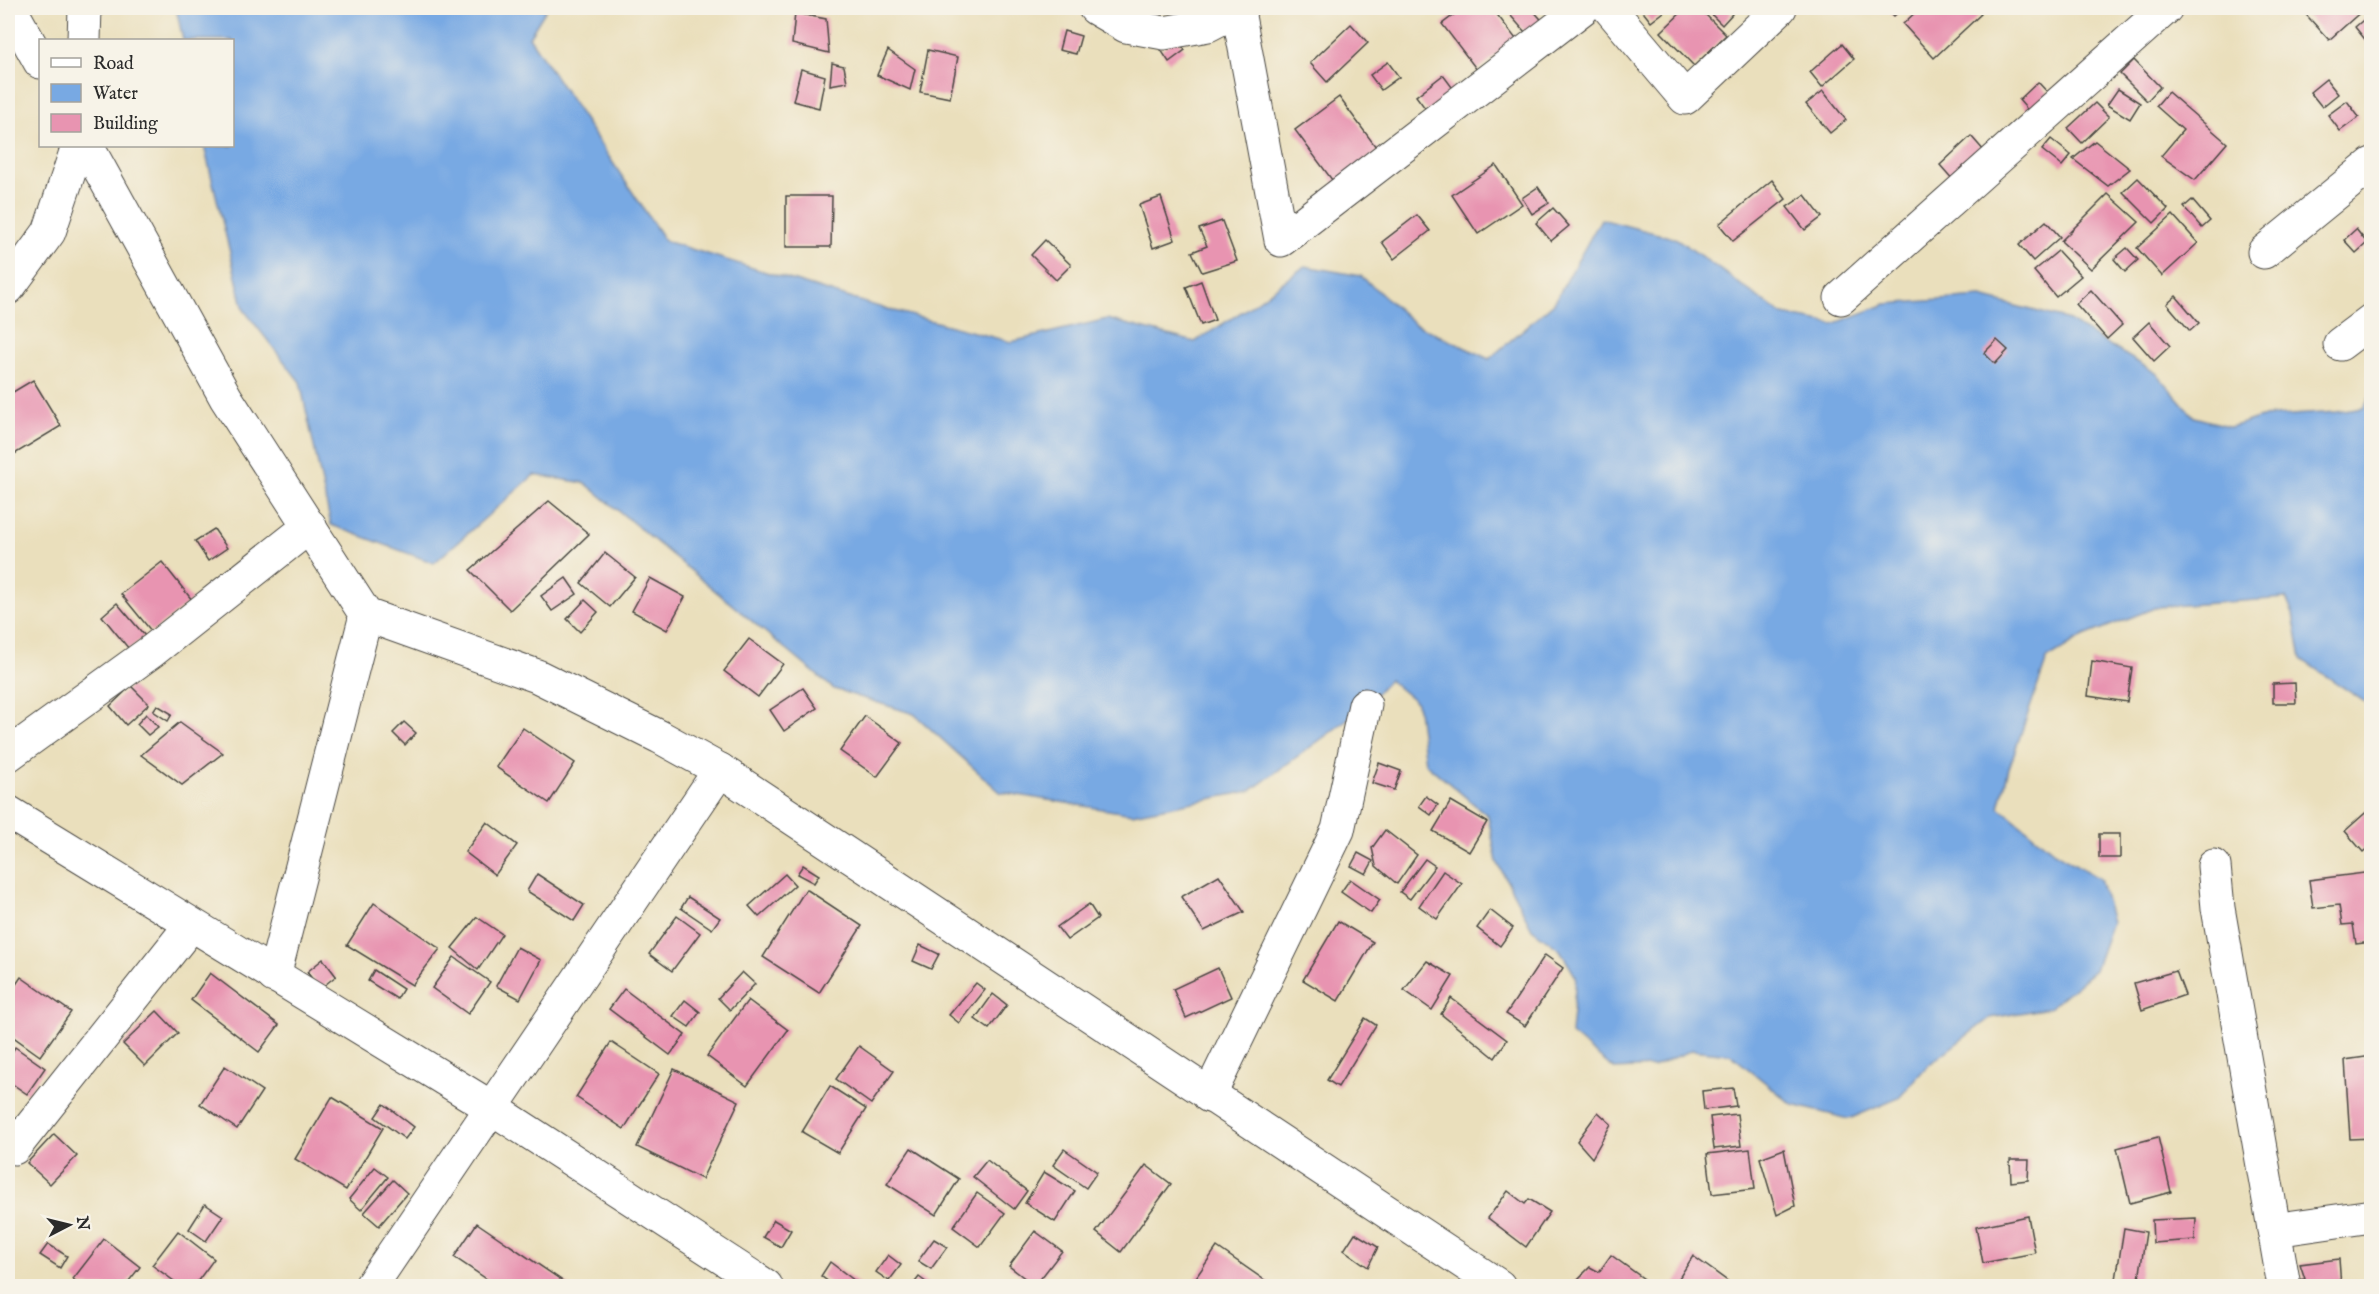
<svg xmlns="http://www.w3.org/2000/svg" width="2379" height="1294" font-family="'IM FELL English',serif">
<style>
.water{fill:#78a9e3;stroke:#526a87;stroke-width:1.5}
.building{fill:#e894b1}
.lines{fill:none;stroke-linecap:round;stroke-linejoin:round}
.minor-casing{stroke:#484641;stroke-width:35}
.minor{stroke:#fff;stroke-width:33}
</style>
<rect width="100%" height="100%" fill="#f7f3e8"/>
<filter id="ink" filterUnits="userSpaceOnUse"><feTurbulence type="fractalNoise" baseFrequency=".0167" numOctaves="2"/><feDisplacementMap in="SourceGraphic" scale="12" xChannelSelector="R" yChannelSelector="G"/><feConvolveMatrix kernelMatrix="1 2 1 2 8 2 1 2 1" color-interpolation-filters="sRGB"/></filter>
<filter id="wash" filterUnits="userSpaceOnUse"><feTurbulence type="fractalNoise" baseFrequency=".008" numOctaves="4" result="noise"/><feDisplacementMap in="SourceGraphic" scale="24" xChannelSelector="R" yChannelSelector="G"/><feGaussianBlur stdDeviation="1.35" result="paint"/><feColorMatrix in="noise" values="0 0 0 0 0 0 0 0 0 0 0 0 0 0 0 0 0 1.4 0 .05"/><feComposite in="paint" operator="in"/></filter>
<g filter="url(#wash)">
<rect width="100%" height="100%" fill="#eadfbc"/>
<polygon class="water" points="176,8 547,8 529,37 665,241 876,306 1011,342 1107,319 1195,342 1251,306 1305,266 1361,276 1415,324 1489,359 1554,303 1601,219 1677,239 1783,315 1833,324 1886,304 1981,297 2066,319 2156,373 2194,417 2231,427 2261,417 2337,412 2364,408 2371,395 2371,706 2301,659 2293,614 2286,598 2157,607 2084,636 2047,659 2009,768 1999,807 2054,852 2100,879 2112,922 2095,970 2049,1008 1990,1018 1927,1066 1899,1098 1849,1119 1793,1105 1730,1054 1692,1050 1653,1067 1614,1069 1571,1034 1576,977 1560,950 1532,929 1497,862 1488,816 1425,763 1417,703 1389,680 1365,705 1331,732 1250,791 1132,814 1000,792 914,714 834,689 585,483 534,475 434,563 331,525 300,382 244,310 204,146 232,146 232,40 183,40"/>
<g id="blocks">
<g class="building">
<polygon points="1463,8 1492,8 1516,39 1477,70 1442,24"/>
<polygon points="1504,8 1531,8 1547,26 1532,40"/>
<polygon points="1640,8 1669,8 1651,22"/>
<polygon points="1686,8 1699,8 1726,35 1694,66 1661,32"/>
<polygon points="1705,8 1726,8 1732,14 1722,25"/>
<polygon points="1886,8 1903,8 1894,16"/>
<polygon points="1920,8 1975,8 1981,14 1934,58 1903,24"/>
<polygon points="2300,8 2363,8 2364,9 2329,40"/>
<polygon points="795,13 826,19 829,53 792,44"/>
<polygon points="2368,16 2372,20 2372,48 2355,27"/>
<polygon points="1351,24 1368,43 1327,82 1310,63"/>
<polygon points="1064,31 1081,36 1076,54 1059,50"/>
<polygon points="1176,38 1185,50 1169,62 1161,50"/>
<polygon points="1842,44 1854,59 1822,87 1810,72"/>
<polygon points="888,50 915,69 910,90 877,75"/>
<polygon points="928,50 958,57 950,98 920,92"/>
<polygon points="2134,60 2160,87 2147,101 2120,74"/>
<polygon points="1388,62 1399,77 1381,90 1370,75"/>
<polygon points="832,63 844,66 847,82 830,85"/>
<polygon points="801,69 825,76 819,108 793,101"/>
<polygon points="1443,75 1455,91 1428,112 1416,96"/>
<polygon points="2326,79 2338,94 2322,107 2310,92"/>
<polygon points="2038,82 2050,95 2031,114 2019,100"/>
<polygon points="2118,89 2140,103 2130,119 2107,105"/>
<polygon points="1823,91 1846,120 1830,133 1806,104"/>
<polygon points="2168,92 2227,143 2195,180 2161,156 2183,130 2156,106"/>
<polygon points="1339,97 1379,151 1335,184 1295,130"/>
<polygon points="2347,101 2359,117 2340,131 2328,115"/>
<polygon points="2095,103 2109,117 2082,143 2068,128"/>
<polygon points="1971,136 1985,152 1954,181 1940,165"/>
<polygon points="2051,139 2071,155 2062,166 2042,150"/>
<polygon points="2095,141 2130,169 2108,186 2073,159"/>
<polygon points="1496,165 1522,204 1478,234 1452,195"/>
<polygon points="2138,178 2168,209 2154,223 2123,192"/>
<polygon points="1772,180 1786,199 1733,241 1719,224"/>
<polygon points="1538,187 1549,203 1532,214 1522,198"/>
<polygon points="2108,194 2139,222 2091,269 2061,241"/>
<polygon points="1805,195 1822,217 1805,230 1787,207"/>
<polygon points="786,196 832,196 831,247 786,247"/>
<polygon points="1161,197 1175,240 1153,248 1139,205"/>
<polygon points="2192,200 2210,221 2202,228 2184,207"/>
<polygon points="1553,208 1569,226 1551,241 1536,223"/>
<polygon points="1417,215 1430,231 1394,259 1382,242"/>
<polygon points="2173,215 2198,243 2162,276 2137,248"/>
<polygon points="1222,221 1237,261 1202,272 1192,252 1207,246 1199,229"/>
<polygon points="2046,221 2060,237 2033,261 2019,245"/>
<polygon points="2356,229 2367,243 2356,253 2344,240"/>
<polygon points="1045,240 1071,265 1056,280 1031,255"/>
<polygon points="2127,248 2138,260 2125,272 2114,259"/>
<polygon points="2058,251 2081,276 2056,297 2034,271"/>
<polygon points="1201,281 1215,320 1201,325 1186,287"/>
<polygon points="2091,290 2122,325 2107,339 2076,304"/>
<polygon points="2176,296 2199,323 2190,331 2167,304"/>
<polygon points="2149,322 2170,346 2154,361 2133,337"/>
<polygon points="1997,340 2008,350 1995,364 1984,353"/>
<polygon points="33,380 61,426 8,458 8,395"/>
<polygon points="549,501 589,534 510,610 470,570"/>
<polygon points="214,529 227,548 208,561 195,541"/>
<polygon points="605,553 635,577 610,607 581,583"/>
<polygon points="162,562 192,600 152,632 121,594"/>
<polygon points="566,578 577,594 552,611 541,596"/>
<polygon points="650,578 685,597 667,630 632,611"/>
<polygon points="585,600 598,612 580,632 567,619"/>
<polygon points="117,603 145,636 129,649 102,616"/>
<polygon points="749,639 783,664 758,697 724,671"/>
<polygon points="2092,661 2132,668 2127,702 2088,696"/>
<polygon points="2295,683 2296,703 2273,703 2273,684"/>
<polygon points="131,686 149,704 126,725 110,706"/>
<polygon points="803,688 817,708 784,731 770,710"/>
<polygon points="157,705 172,714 168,721 153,711"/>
<polygon points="146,714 158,727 148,735 137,724"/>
<polygon points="865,716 902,743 877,777 840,751"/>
<polygon points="180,722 223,753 182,785 141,755"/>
<polygon points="404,722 416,733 405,745 393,733"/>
<polygon points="523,728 575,763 549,803 496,767"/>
<polygon points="1379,763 1401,771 1394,790 1372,783"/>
<polygon points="1426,796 1438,805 1431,815 1419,806"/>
<polygon points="1451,801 1487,822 1469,852 1433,831"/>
<polygon points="2372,807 2372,844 2363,852 2345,831"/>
<polygon points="487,822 517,845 495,875 465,852"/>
<polygon points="1385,830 1417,855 1397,884 1376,866 1372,848"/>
<rect x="2099" y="834" width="21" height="24"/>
<polygon points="1358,853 1373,861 1366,874 1351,866"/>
<polygon points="1425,859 1435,866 1410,899 1400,892"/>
<polygon points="803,865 819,875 814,883 797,874"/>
<polygon points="1443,871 1462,884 1437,919 1419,906"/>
<polygon points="2372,872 2372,942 2356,944 2353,924 2342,925 2339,905 2313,908 2309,880"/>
<polygon points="537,874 584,905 574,921 527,891"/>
<polygon points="785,874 795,885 759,917 749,906"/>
<polygon points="1219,875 1244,912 1204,931 1181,897"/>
<polygon points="1350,879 1380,900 1371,913 1341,892"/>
<polygon points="806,889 862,926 819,993 763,957"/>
<polygon points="688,897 720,918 712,929 681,908"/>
<polygon points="374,903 440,949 412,985 347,945"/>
<polygon points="1089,904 1098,918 1067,940 1057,927"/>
<polygon points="1490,910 1513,928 1500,946 1477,928"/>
<polygon points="677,916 700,933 672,971 649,954"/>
<polygon points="477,917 502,934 478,970 452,948"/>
<polygon points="1338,921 1373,942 1338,1001 1303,980"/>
<polygon points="920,945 939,954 931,969 913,961"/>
<polygon points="517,947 541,960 520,999 496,986"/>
<polygon points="1545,955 1563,968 1525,1026 1506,1014"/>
<polygon points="454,957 490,982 468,1014 432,988"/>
<polygon points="323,959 336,976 320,989 307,972"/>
<polygon points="1427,961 1453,976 1432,1010 1404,990"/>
<polygon points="1218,968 1231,997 1186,1018 1173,989"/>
<polygon points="374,970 403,989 397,999 368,981"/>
<polygon points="2176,971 2185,995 2142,1010 2134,983"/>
<polygon points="742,972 755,984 730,1010 718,998"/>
<polygon points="210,973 279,1025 259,1052 191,1000"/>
<polygon points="21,977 71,1012 40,1056 8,1033 8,996"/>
<polygon points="976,983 985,990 959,1023 949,1015"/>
<polygon points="624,989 685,1035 670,1055 609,1009"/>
<polygon points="993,994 1007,1005 989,1029 975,1019"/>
<polygon points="1451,998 1507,1040 1495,1058 1441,1014"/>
<polygon points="685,1000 700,1012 689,1027 673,1016"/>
<polygon points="748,1000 788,1030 747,1086 707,1056"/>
<polygon points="157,1011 178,1033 145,1066 123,1044"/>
<polygon points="1365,1018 1376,1025 1338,1087 1327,1080"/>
<polygon points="611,1042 659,1074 624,1129 576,1097"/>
<polygon points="859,1046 894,1071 871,1104 836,1079"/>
<polygon points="15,1047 45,1068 27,1094 8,1081 8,1059"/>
<polygon points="2372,1056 2372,1138 2350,1139 2345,1060"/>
<polygon points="225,1066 262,1091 237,1129 200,1104"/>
<polygon points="674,1069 739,1101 702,1179 637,1147"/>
<polygon points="830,1086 866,1109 838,1153 802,1132"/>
<polygon points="1733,1088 1736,1106 1704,1110 1702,1091"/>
<polygon points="332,1097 383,1128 346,1190 295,1159"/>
<polygon points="384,1104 414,1127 405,1139 375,1117"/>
<polygon points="1598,1112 1611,1124 1592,1158 1577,1141"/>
<polygon points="1737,1114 1741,1146 1714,1149 1710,1117"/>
<polygon points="54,1134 77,1156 50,1184 27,1163"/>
<polygon points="2158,1137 2171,1192 2130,1203 2117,1148"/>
<polygon points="911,1148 959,1179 936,1215 887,1184"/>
<polygon points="1064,1149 1097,1172 1086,1188 1053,1165"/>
<polygon points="1750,1149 1755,1189 1712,1194 1707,1154"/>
<polygon points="1784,1149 1795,1206 1777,1215 1760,1158"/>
<polygon points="987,1160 1027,1191 1014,1209 973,1177"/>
<polygon points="2010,1160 2029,1160 2028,1180 2011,1182"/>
<polygon points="1146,1165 1171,1184 1121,1252 1096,1232"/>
<polygon points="375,1167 388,1177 361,1210 349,1199"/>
<polygon points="1044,1172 1075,1191 1055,1222 1025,1203"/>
<polygon points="393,1180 407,1193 379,1226 364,1213"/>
<polygon points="1508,1191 1525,1204 1529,1199 1550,1212 1526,1247 1488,1218"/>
<polygon points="977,1193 1005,1213 980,1247 953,1227"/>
<polygon points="205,1204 223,1216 206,1241 189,1229"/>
<polygon points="2028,1216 2035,1253 1983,1263 1976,1227"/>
<polygon points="2196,1218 2195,1240 2153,1243 2152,1220"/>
<polygon points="774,1220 791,1230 781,1247 763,1237"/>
<polygon points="477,1223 570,1286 497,1286 454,1257"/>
<polygon points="2124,1228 2146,1232 2138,1286 2115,1286"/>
<polygon points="178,1231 214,1259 194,1286 181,1286 152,1265"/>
<polygon points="1035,1231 1062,1251 1035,1286 1009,1266"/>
<polygon points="1355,1233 1378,1247 1368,1267 1344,1250"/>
<polygon points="104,1239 140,1267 125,1286 82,1286 73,1279"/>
<polygon points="934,1239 947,1247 931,1269 918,1261"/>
<polygon points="48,1244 67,1256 60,1268 40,1255"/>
<polygon points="1217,1247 1273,1286 1190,1286"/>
<polygon points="888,1255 901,1265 889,1281 876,1272"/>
<polygon points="1611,1255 1644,1279 1640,1286 1581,1286 1575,1282 1590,1267 1599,1272"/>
<polygon points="1693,1256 1729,1282 1739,1286 1674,1286"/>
<polygon points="2339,1259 2341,1286 2292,1286 2291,1281 2305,1279 2300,1264"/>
<polygon points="830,1262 859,1284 857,1286 834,1286 821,1276"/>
<polygon points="919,1277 931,1286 912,1286"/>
</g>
</g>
</g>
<g filter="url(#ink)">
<use href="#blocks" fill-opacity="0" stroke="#484641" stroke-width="1.5"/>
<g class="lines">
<defs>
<g id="minor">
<polyline points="10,8 40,62"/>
<polyline points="1095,8 1126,26 1164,33 1208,25 1241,8"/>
<polyline points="1609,8 1685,98 1780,8"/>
<polyline points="1238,11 1281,240 1583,8"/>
<polyline points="84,40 85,8"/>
<polyline points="87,146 226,398 366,615 537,676 660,737 720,770 1499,1286"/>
<polyline points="2264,252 2372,164"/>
<polyline points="8,288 49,232 78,146"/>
<polyline points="1841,298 2166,8"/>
<polyline points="2340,344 2372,320"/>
<polyline points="8,755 152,651 310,526"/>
<polyline points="8,812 492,1108 766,1286"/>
<polyline points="2214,866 2218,908 2284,1286"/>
<polyline points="274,976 366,615"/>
<polyline points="1209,1096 1338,830 1365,705"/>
<polyline points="8,1143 14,1148 191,925"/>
<polyline points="2274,1230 2372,1216"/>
<polyline points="371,1286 720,770"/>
</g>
</defs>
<use href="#minor" class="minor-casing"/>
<use href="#minor" class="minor"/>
</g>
</g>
<rect width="2379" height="1294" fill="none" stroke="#f7f3e8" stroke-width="30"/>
<rect x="39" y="39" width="195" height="108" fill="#f7f3e8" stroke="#a5a39c" stroke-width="1.5"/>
<rect x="51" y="58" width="30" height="9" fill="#ffffff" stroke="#a5a39c" stroke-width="1.5"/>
<text x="93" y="69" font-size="18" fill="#2b2b2b">Road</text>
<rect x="51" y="84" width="30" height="18" fill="#78a9e3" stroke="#a5a39c" stroke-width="1.5"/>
<text x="93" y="99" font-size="18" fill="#2b2b2b">Water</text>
<rect x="51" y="114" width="30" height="18" fill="#e894b1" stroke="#a5a39c" stroke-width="1.5"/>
<text x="93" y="129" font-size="18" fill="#2b2b2b">Building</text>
<g transform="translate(69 1225) rotate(83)" stroke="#f7f3e8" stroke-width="4.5" paint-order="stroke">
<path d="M0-4.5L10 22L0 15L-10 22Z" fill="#2b2b2b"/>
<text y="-9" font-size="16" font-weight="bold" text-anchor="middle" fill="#2b2b2b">N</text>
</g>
</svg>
